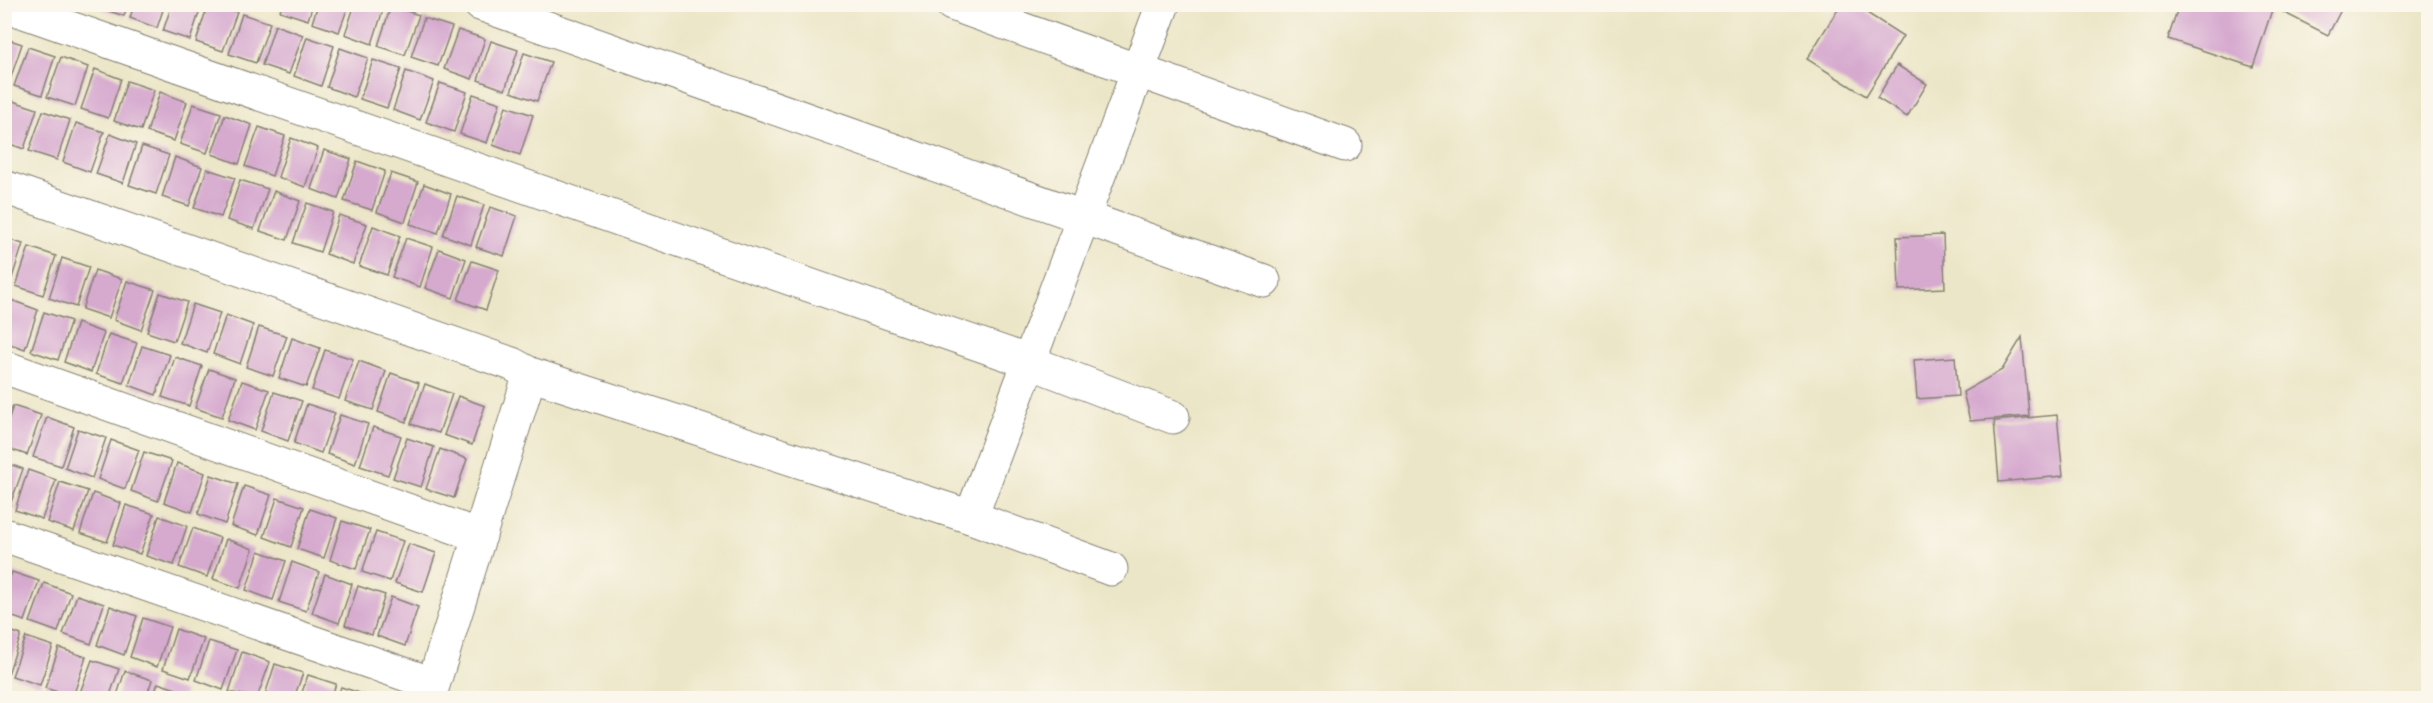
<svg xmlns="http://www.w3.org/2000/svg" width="2433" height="703" font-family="Sriracha,sans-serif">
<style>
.building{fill:#d6a9cf}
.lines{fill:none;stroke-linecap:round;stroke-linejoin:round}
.minor-casing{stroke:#848172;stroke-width:35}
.minor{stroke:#fff;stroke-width:33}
</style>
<rect width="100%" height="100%" fill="#fbf7ec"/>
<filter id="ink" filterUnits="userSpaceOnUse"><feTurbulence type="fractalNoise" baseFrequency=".0167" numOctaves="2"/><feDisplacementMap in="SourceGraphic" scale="12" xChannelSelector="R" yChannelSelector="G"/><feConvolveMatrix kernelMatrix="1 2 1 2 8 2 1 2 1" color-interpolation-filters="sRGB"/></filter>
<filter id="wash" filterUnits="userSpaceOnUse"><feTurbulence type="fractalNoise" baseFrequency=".008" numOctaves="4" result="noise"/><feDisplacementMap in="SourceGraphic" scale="24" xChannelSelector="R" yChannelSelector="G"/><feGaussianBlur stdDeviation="1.35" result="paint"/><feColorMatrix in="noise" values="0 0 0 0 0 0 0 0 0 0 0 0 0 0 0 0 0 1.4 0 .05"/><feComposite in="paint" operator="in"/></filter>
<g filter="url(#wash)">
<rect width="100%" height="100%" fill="#ece6c8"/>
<g id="blocks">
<g class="building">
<polygon points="98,4 128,4 124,16 97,7"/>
<polygon points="134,4 165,4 157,28 130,18"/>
<polygon points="172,4 202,4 190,40 163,31"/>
<polygon points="208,4 237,12 223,51 196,42"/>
<polygon points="282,4 313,4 308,20 280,11"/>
<polygon points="318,4 349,4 339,32 312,23"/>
<polygon points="355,4 385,4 372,44 345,34"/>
<polygon points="1841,4 1853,4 1903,36 1866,96 1807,59"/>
<polygon points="2179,4 2265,4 2273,7 2253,67 2168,39"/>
<polygon points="2274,4 2344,4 2328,35 2273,7"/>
<polygon points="391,6 419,15 405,55 378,46"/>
<polygon points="242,14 270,23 256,63 229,54"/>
<polygon points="424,18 452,27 438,66 411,57"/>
<polygon points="275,25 303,35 289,74 262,65"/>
<polygon points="458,30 485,39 472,79 444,69"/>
<polygon points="307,37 334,46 321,86 294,76"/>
<polygon points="4,38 22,44 9,83 4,82"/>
<polygon points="491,41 518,50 505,90 478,80"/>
<polygon points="28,47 55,56 42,95 14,86"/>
<polygon points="340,48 368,58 354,97 327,87"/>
<polygon points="524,53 551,62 537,101 511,92"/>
<polygon points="61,57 88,67 75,106 47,97"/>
<polygon points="373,60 401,69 387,108 360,99"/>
<polygon points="1897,65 1927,84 1907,117 1877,98"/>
<polygon points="95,69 121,79 108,118 81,109"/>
<polygon points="406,71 434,81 420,120 393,110"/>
<polygon points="127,81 154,90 141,130 114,121"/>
<polygon points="440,83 467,92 454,132 426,122"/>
<polygon points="160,92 187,102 174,141 147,132"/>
<polygon points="473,94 500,103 487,143 460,134"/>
<polygon points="10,100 37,109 24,149 4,142 4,116"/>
<polygon points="193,104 221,113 207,153 180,144"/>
<polygon points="506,106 533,115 520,155 493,145"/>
<polygon points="43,111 70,120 57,160 29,151"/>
<polygon points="225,115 252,125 239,164 212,154"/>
<polygon points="76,123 104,132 90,172 63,162"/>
<polygon points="259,127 285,136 272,176 245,166"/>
<polygon points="110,134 136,144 123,183 96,174"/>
<polygon points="291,138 318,148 305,187 278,177"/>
<polygon points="142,146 169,155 156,194 129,185"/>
<polygon points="324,150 351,159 338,199 311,189"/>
<polygon points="175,157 202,167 189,206 162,197"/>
<polygon points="357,161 385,171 372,210 344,201"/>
<polygon points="207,169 235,178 221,217 194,208"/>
<polygon points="391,173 418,182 405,222 377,212"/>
<polygon points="240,180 268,189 254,229 227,220"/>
<polygon points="424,184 451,194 438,233 410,224"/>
<polygon points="274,191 300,201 287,240 260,231"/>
<polygon points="457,196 484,205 471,245 443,235"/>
<polygon points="307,203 333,212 320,252 293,243"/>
<polygon points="490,207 517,216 504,256 476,247"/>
<polygon points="339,215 367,224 353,264 326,254"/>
<polygon points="373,226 400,236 387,275 359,266"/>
<polygon points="1943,235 1945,288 1899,290 1897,237"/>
<polygon points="4,238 23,244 10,284 4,282"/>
<polygon points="406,238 433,247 420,287 392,277"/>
<polygon points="29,247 56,256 43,295 16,286"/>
<polygon points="439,249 466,259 453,298 425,288"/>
<polygon points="62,258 89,267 76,307 49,298"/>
<polygon points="472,261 499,270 486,310 458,300"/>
<polygon points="95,270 122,279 109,318 82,309"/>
<polygon points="127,281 155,290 141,330 114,320"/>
<polygon points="160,293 187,302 174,341 147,332"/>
<polygon points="11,300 38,310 25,349 4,342 4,319"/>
<polygon points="193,304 220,313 207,353 180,343"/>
<polygon points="44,312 71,321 58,360 31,351"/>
<polygon points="226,315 253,325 240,364 213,354"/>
<polygon points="77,323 104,333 91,372 64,362"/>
<polygon points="259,327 287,336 273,376 246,367"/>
<polygon points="109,334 137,343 123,383 96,374"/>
<polygon points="2022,337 2029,416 1970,421 1963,392 2002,370"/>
<polygon points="292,338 320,348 306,387 279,378"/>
<polygon points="142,346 170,355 156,395 129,385"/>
<polygon points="325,350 353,359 339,399 312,390"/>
<polygon points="175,357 202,366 189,406 162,397"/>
<polygon points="1955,357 1958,396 1917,399 1914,360"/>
<polygon points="359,361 386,371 373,410 345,401"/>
<polygon points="209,369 235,378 222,417 195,408"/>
<polygon points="391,373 419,383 406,422 378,412"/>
<polygon points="242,381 269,390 255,430 228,420"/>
<polygon points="425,384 452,394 439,433 411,424"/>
<polygon points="274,392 302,401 288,441 261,431"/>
<polygon points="458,396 485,406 472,445 444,435"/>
<polygon points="307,404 335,413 321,453 294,443"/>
<polygon points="13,406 41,415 27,455 4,447 4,432"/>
<polygon points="340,415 368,424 355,464 327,454"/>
<polygon points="2057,415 2063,476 1999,482 1994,421"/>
<polygon points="47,417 74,427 61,466 33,457"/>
<polygon points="373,427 401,436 388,475 360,466"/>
<polygon points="78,429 106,438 92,478 65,468"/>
<polygon points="407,438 434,447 421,487 393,478"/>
<polygon points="111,440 139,450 125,489 98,479"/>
<polygon points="440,449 467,459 454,498 426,489"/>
<polygon points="144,452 172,461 158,501 131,491"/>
<polygon points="4,462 23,469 9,508 4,506"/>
<polygon points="177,463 205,473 192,512 164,502"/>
<polygon points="28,470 56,480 42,519 15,510"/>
<polygon points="211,475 238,484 225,524 198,514"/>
<polygon points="60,482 88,491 74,531 47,522"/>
<polygon points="244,486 271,495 258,535 231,526"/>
<polygon points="93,493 121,503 107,542 80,533"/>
<polygon points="277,498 304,507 291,547 264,537"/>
<polygon points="126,505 154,514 140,554 113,545"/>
<polygon points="310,509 337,518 324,558 297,549"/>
<polygon points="159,516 187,526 174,565 146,556"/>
<polygon points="342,521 370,530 356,569 330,560"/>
<polygon points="193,528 220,538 207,577 179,567"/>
<polygon points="376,532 403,541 390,581 362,572"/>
<polygon points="226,539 253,549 240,588 213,579"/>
<polygon points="409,544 436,553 423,592 395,583"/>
<polygon points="259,551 286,561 273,600 246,590"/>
<polygon points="292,562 319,572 306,611 279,602"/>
<polygon points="12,572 39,581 25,621 4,614 4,594"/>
<polygon points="325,574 352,584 339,623 312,613"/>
<polygon points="44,583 71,593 58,632 30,622"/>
<polygon points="358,586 385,595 372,635 345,625"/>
<polygon points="77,595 104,604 91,644 63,634"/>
<polygon points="391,597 418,607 405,646 377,636"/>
<polygon points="110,606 137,616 124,655 97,645"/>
<polygon points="143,618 170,627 157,667 130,657"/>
<polygon points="5,629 21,635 8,674 5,673"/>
<polygon points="176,629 204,639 190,678 163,669"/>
<polygon points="26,637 53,646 40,685 12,676"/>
<polygon points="209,641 237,650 223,690 196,680"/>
<polygon points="59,648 86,657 73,697 45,688"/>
<polygon points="242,652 270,662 257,698 229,692"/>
<polygon points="92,660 119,669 109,698 78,698"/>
<polygon points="275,664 303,673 294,698 264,698"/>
<polygon points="125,671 152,680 146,698 116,698"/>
<polygon points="308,675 336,684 331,698 300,698"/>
<polygon points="158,683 185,692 183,698 153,698"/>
<polygon points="341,687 369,696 368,698 337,698"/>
</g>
</g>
</g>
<g filter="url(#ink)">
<use href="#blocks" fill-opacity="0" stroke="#848172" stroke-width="1.5"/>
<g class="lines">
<defs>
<g id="minor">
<polyline points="480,4 1264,281"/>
<polyline points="952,4 1345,145"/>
<polyline points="4,5 1027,361 1173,417"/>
<polyline points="4,187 512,364 530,374 971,517 1163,4"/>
<polyline points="4,367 480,536"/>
<polyline points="971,517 1111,569"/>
<polyline points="4,535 433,684"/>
<polyline points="429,698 530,374"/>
</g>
</defs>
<use href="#minor" class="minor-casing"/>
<use href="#minor" class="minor"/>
</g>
</g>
<rect width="2433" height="703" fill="none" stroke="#fbf7ec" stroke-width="24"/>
</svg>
